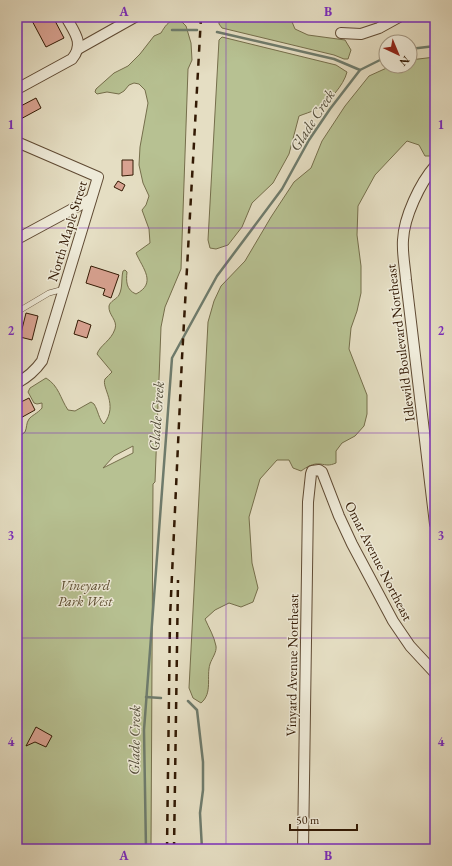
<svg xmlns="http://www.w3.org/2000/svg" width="452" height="866" font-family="'EB Garamond',serif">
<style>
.green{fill:#b7c192;stroke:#756e4b;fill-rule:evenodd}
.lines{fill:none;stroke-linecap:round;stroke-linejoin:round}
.stream{stroke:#6e7b6c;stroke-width:2.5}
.building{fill:#d8a291;stroke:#331a04}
.lane-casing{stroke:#604b34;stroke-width:6}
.street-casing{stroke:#604b34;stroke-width:12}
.lane{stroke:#eeead8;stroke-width:5}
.street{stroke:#eeead8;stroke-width:10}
.rail{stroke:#331a04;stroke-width:2.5;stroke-dasharray:7 7;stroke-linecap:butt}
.grid{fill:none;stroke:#7b2cbf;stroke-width:1;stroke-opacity:0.55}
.labels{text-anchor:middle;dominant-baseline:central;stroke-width:3;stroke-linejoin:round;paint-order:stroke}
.street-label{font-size:14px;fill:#331a04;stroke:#eeead8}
.park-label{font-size:14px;font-style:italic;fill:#5b4c2f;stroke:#eeead8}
.water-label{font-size:15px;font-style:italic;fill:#514b38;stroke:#eeead8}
.neatline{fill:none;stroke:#7b2cbf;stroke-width:1.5}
.grid-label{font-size:13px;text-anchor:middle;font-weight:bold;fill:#7b2cbf}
</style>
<rect width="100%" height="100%" fill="#e5dec3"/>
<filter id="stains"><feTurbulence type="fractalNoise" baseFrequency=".005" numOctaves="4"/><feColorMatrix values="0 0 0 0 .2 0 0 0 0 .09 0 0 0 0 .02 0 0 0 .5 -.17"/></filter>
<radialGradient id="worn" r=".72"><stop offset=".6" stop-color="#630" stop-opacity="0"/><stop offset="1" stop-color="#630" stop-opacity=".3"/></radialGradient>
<g class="green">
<polygon points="219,17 290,17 295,29 308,35 345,40 351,50 348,59 344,59 334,55 222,28 219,24"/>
<path d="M 175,19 L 182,22 L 186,26 L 191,43 L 192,60 L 188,69 L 181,269 L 165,307 L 161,327 L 155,482 L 153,484 L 151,849 L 17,849 L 17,438 L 25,432 C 27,428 26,423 29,419 C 31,416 38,413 42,408 L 42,403 L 37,404 L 34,403 L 28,392 L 30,388 L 46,378 C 59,386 60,398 68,410 L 75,411 L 91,402 L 94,404 C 98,410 99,420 104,424 C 119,404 101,388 105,379 C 107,377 110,374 112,372 L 97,354 C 100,345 111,341 115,329 C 118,320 108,315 109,306 C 110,301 117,299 119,295 C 123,287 121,279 123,271 L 125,270 L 127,272 C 126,281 126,290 136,294 C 157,283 143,269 136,253 L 150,243 L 149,229 L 142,210 L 146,205 L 149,196 L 143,183 L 139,165 L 140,147 L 148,103 L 145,90 L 139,84 L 134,83 L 129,85 L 124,91 L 119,94 L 107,92 L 97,94 L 95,92 L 96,89 L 114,73 L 128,66 L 140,54 L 154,36 L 161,33 C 165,26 168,22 175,19 ZM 133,446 L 133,453 L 103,468 L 114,456 Z"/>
<path d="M 222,37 L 336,65 L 347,72 C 344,85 328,103 317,109 C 311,112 304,114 299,116 L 289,154 L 273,183 L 252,203 L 242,227 L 228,245 L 216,249 L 210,248 L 208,240 L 219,40 Z"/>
<path d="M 435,57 L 435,156 L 425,156 L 419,145 L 407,141 L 375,175 L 358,206 L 357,235 L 361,266 L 361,293 L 357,311 L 351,328 L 349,349 L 367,395 L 367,414 L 364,426 L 355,436 L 342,443 L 336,451 L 336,463 C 329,466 327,465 320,464 C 313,463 307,467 301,471 L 293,468 L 289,460 L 277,460 L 260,479 L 249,517 L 252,563 L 258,588 L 253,602 L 241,607 L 229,603 L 215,610 L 205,619 C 209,628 214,636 216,646 C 217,652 212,658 210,664 C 206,677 213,693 201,703 L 193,698 L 189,688 L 208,322 L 214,301 L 221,286 L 245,261 L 271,217 L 294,182 L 311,168 L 322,141 L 345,106 L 369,76 L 391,66 L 410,66 L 410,60 Z"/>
</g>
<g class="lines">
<g class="stream">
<polyline points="172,30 197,30"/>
<polyline points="217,32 334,59 360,70"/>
<polyline points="410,49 435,46"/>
<polyline points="146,697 161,698"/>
<polyline points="188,701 197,710 203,762 203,790 200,813 202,849"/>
<polyline points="146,849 144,730 172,358 217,276 282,189 309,140 330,109 360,70 386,57"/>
</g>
</g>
<g class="building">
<polygon points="30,17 53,17 64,38 46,47"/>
<polygon points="36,98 41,108 17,121 17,108"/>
<polygon points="122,160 133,160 133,175 122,176"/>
<polygon points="118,181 125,185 122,191 114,187"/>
<polygon points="91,266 119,275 111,298 103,295 105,289 86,283"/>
<polygon points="26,313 38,316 32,340 20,337"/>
<polygon points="78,320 91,325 87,338 74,334"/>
<polygon points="29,398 35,410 17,420 17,404"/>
<polygon points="36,727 52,736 46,747 35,742 26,746"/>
</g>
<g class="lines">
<defs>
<polyline id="lane" points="17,312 49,293 64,289"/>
<g id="street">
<polyline points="341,33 361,34 379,28 399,17"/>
<polyline points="78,49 135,17"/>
<path d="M 17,89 L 72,59 C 85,43 74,32 66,17"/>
<path d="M 17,142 L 98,177 L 42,361 C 35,371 28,377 17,383"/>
<path d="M 435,166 C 420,183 404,217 403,240 C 402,253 405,267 406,280 L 435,524"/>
<polyline points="17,239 91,199"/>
<polyline points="303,849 308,502 311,474 312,471 319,470 322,472 339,516 352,544 393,621 410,646 435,673"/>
</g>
</defs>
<use href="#lane" class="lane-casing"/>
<use href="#street" class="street-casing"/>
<use href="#lane" class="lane"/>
<use href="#street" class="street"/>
<g class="rail">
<polyline points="167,849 170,618 182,358 201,17"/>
<polyline points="174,849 178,580"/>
</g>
</g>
<path class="grid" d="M 226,17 L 226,849M 17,228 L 435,228M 17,433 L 435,433M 17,638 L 435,638"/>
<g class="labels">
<g class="street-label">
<text transform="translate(67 231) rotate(-73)">North Maple Street</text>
<text transform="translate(400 343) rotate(-97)">Idlewild Boulevard Northeast</text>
<text transform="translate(379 561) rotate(63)">Omar Avenue Northeast</text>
<text transform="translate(292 665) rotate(-89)">Vinyard Avenue Northeast</text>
</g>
<g class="park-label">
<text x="85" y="585">Vineyard<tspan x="85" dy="16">Park West</tspan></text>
</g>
<g class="water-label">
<text transform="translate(312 120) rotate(-57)">Glade Creek</text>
<text transform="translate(156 416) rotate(-86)">Glade Creek</text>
<text transform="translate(134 740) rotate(-89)">Glade Creek</text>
</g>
</g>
<rect width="452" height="866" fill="none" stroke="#e5dec3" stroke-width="44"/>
<g transform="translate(398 54) rotate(136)"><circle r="19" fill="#eeead8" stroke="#a39783"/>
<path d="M0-3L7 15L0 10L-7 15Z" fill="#8f2418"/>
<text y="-6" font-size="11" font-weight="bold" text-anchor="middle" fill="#331a04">N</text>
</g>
<path d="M290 824v6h67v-6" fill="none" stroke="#331a04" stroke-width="2"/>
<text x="296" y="824" font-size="12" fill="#331a04" stroke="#eeead8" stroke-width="3" paint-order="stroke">50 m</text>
<rect x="22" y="22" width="408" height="822" class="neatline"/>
<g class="grid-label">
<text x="124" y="16">A</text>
<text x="328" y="16">B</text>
<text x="11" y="129">1</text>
<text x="441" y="129">1</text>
<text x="11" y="335">2</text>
<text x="441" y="335">2</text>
<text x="11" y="540">3</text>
<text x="441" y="540">3</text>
<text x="11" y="746">4</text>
<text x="441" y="746">4</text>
<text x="124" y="860">A</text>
<text x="328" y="860">B</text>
</g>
<rect width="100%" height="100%" filter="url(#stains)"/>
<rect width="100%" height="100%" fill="url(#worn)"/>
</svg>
